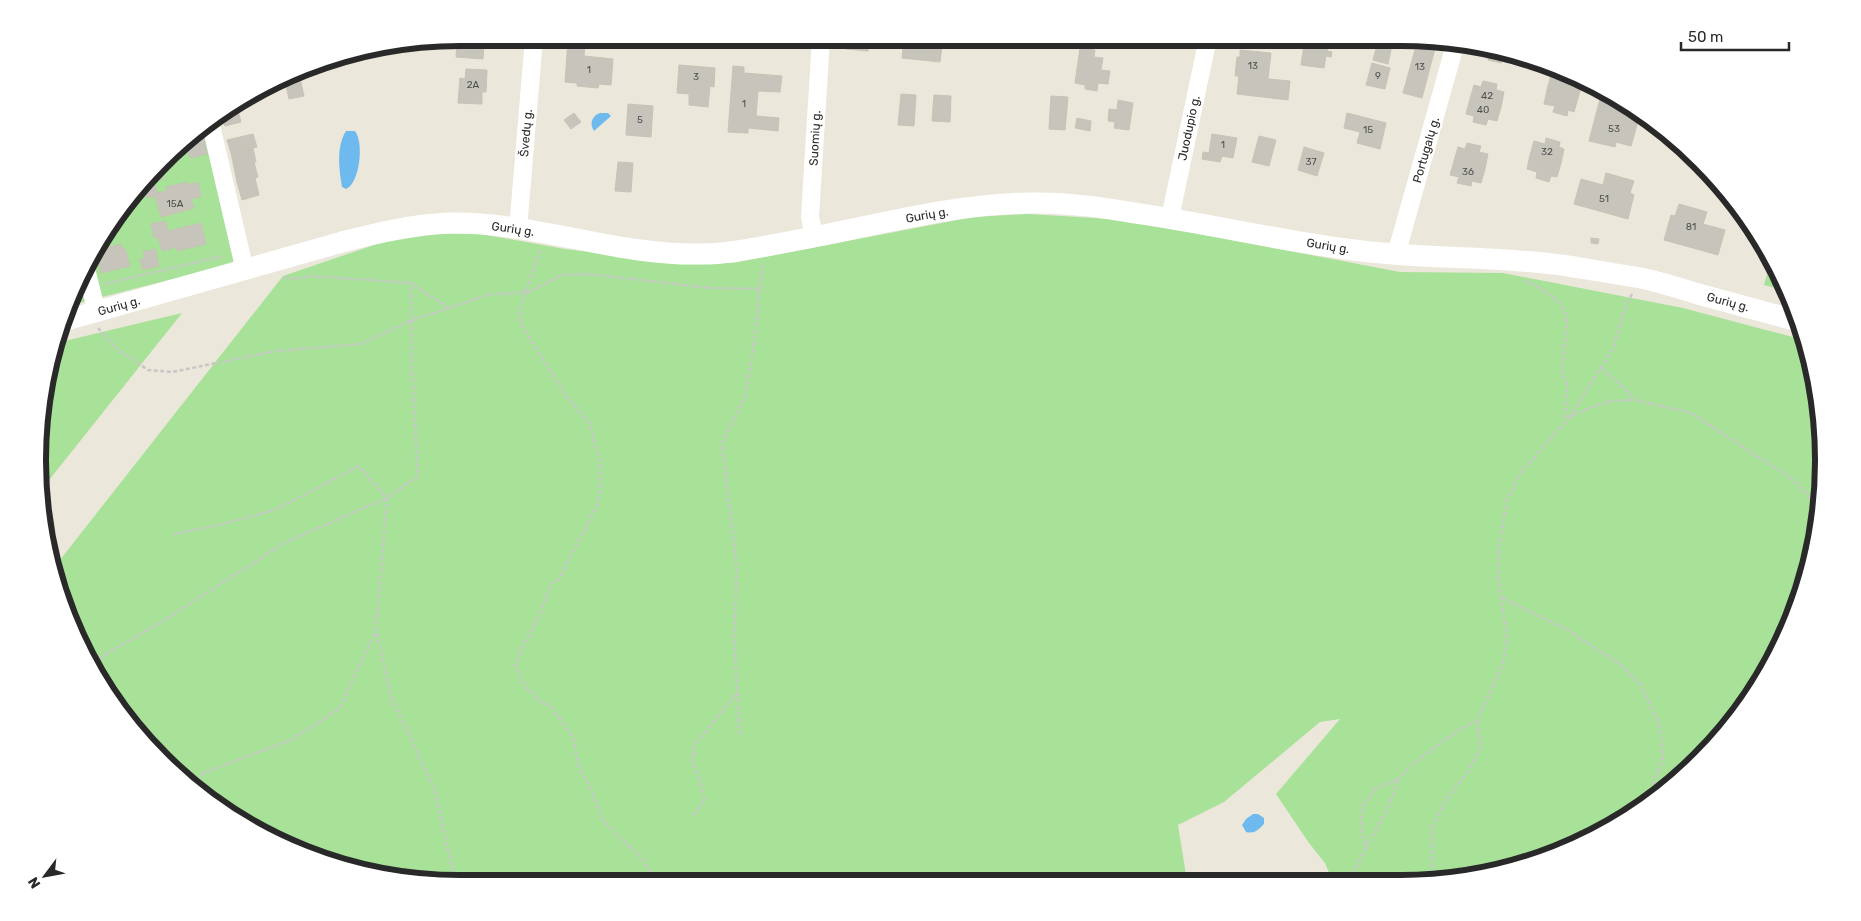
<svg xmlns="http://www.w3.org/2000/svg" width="1861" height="921" font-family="Rubik,sans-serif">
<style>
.green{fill:#a7e298}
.water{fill:#6ebaee}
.building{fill:#c7c4bb;stroke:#c7c3b5}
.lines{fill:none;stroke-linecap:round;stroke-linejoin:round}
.path{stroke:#c7c7c7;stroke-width:2.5;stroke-dasharray:4 2.5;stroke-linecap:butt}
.minor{stroke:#fff;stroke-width:18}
.tertiary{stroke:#fff;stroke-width:21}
.labels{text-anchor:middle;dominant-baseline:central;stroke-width:4.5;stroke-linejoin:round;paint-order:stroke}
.number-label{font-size:10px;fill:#50504e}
.street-label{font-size:12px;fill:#292929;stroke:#fff}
.rim{fill:none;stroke:#292929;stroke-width:6}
</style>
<rect width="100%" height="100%" fill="#ece7db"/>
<g class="green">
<polygon points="203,125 247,260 67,306 70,299 109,226"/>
<polygon points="1028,214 1128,220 1400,272 1503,273 1683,308 1804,340 1815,378 1823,461 1815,543 1791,623 1736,718 1658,796 1563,851 1456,880 1332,880 1325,863 1309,843 1276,794 1340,719 1320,722 1224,802 1178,825 1187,881 460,883 378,875 298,851 181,778 125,718 81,648 56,565 283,276 380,243 434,234 481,234 565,249 686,263 733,263 973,217"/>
<polygon points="1771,260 1787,291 1764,285"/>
<polygon points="182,313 42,489 46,378 56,343"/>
</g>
<g class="water">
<path d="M 600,113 L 608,113 L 611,116 L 594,131 C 589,123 592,116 600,113 Z"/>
<path d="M 346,131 L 355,131 C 364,142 360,183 346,189 L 342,187 C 339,169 336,147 346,131 Z"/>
<path d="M 1253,814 L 1258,814 L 1264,818 L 1264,824 C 1258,830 1255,834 1246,832 L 1242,825 L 1246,819 Z"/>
</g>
<g class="building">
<polygon points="460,38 490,38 489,46 484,45 483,59 456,57 457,43 442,42 442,41"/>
<polygon points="553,38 561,38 560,43 553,43"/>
<polygon points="668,38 687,38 686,41 668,40"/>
<polygon points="774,38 799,38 798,41"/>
<polygon points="848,38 869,38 868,51 846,49"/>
<polygon points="904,38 943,38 940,62 902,58"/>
<polygon points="1095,38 1112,38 1112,41"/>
<polygon points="1305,38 1329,42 1327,51 1332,52 1331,57 1326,56 1324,68 1301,65"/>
<polygon points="1418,39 1437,41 1422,98 1403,93"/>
<polygon points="568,40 585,41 584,56 613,59 611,85 599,84 598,88 577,86 577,83 565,82"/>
<polygon points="1378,41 1392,45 1388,64 1373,60"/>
<polygon points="1484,46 1514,55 1513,60 1503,57 1501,63 1488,60 1489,54 1482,52"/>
<polygon points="1080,48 1095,50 1094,57 1103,58 1101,70 1110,71 1108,84 1098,83 1097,91 1085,89 1085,85 1075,83"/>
<polygon points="1240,50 1271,53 1268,79 1290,81 1288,100 1237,94 1239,76 1235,76 1237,57 1240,57"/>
<polygon points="322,61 315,75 313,66"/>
<polygon points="1372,63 1390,68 1385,89 1366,85"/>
<polygon points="679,65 715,68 714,87 710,86 708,107 689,105 689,94 677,93"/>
<polygon points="733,66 744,67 744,73 782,76 780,92 758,91 756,116 779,118 778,131 748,128 748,133 728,132"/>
<polygon points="466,69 487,70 486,92 482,92 482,104 458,103 460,78 465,79"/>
<polygon points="1563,72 1577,77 1576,81 1582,83 1578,98 1547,90 1551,75 1562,78"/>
<polygon points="299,74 304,96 289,99 285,81"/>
<polygon points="1483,81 1497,84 1496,90 1504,92 1501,107 1470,99 1474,85 1481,87"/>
<polygon points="1547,90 1578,98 1574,112 1568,110 1567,116 1553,112 1555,106 1544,104"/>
<polygon points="1602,91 1626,104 1623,114 1639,118 1631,146 1616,142 1615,147 1589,141"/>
<polygon points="901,94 916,95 914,126 898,125"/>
<polygon points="934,95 951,96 950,122 932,121"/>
<polygon points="1051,96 1068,97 1065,130 1049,129"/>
<polygon points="1470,99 1501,107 1497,121 1488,119 1486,125 1473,122 1474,116 1466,114"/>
<polygon points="1118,100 1133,103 1129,130 1114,128 1115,122 1108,121 1109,109 1117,110"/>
<polygon points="628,104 653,106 651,137 626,135"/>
<polygon points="237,107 241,122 225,126 222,115"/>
<polygon points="574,113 581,122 571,129 564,120"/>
<polygon points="1347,113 1386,123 1380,149 1357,143 1360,132 1344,128"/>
<polygon points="1077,118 1091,121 1090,131 1075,128"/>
<polygon points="202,129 207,154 190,158 187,148 182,149 182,148 198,130"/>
<polygon points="253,134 257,147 231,153 227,140"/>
<polygon points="1212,134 1237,138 1233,158 1222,156 1220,162 1202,159 1203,152 1209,153"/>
<polygon points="1259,136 1276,140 1269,166 1252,162"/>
<polygon points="1546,138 1560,142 1559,147 1564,149 1561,163 1530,155 1534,141 1545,144"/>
<polygon points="1467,143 1481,146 1479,152 1488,154 1485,169 1454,161 1458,147 1465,149"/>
<polygon points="1304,147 1324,153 1317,176 1298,170"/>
<polygon points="253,148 256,162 234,167 231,153"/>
<polygon points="1530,155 1561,163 1557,177 1551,176 1549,182 1536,178 1537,172 1527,169"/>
<polygon points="1454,161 1485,169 1481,183 1472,181 1471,186 1457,183 1459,177 1450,175"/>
<polygon points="254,162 258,177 237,182 234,167"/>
<polygon points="618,162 633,163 631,192 615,191"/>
<polygon points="161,170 163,179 149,183"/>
<polygon points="1606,173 1634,181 1630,193 1634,195 1628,219 1574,204 1581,179 1603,185"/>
<polygon points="1709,173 1716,181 1707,179"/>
<polygon points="255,178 259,195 242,200 237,182"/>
<polygon points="154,181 158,196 147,198 144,187 149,183"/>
<polygon points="188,182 188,185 198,182 201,197 191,199 194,208 161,217 155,196 158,196 157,193 167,191 166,187"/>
<polygon points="1679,204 1707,212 1703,224 1725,230 1718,255 1664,240 1671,215 1675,216"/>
<polygon points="165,221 168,231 201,223 206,244 177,251 176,247 162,251 158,237 154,238 151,224"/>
<polygon points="1591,238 1599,239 1598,244 1591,243"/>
<polygon points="102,239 104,246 102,247 102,249 121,244 122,249 125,248 130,266 101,273 97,258 90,260"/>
<polygon points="155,249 159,266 143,270 140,259 145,258 143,252"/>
</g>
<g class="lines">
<g class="path">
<polyline points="540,250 520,310 520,320 523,328 567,397 590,424 599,458 601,483 598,504 559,579 553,582 537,620 524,644 515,666 526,687 541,702 551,706 573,737 579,767 591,789 602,819 621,839 644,860 657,883"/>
<polyline points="285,277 294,279 311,276 411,283 449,308 491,294 520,293 528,289"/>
<path d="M 1525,280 C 1542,290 1563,298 1567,319 L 1562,373 L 1567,383 L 1567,393 L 1564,422"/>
<polyline points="104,284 223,256"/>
<polyline points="527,293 562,275 588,274 711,288 760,289"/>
<polyline points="98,328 116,348 148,370 172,372 276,351 361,344 410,321 449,308"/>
<polyline points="1601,368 1635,399"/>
<polyline points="1569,418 1613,349 1626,305 1632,294"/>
<polyline points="174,534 214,526 275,510 359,466 387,498 376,630 392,699 434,788 452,868 458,883"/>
<polyline points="1502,598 1568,630 1622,666 1641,685 1659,724 1663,757 1647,802"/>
<polyline points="96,671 102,656 160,623 286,542 387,498 418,476 412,366 411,283"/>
<polyline points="740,735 734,638 737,570 722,442 745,397 755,339 762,265"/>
<polyline points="190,783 203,773 291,740 339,709 376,631"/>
<polyline points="694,815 705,800 698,774 692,761 695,744 737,693"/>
<polyline points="1366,848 1387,809 1399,779"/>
<polyline points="1350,880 1366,848 1361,828 1362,807 1375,789 1400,778 1409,767 1450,736 1477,720 1492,689 1504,658 1507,637 1498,579 1499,546 1507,500 1521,472 1569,418 1589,408 1611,401 1635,400 1691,413 1791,478 1819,507"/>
<polyline points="1433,880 1432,828 1446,799 1468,772 1481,747 1477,720"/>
</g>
<g class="minor">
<polyline points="210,121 245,271"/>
<polyline points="1170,218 1208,38"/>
<polyline points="518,229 534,38"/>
<polyline points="814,237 810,217 821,38"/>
<polyline points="1396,255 1455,45"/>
<polyline points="86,269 97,313"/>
</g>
<path class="tertiary" d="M 63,321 L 342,242 C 377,233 414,224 451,223 C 535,222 617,256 701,254 C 728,254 755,248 782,243 C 864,229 947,204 1030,203 C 1068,202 1105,208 1141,214 C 1210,224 1277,240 1346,249 C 1419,260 1494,255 1568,266 C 1592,270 1617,274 1641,278 C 1660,282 1679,288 1698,294 C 1731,303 1765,312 1798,321"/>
</g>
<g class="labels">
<g class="number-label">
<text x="1253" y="66">13</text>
<text x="1420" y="67">13</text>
<text x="589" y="70">1</text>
<text x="1378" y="76">9</text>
<text x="696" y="77">3</text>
<text x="473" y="85">2A</text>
<text x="1487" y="96">42</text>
<text x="744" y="104">1</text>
<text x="1483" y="110">40</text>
<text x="640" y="120">5</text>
<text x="1614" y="129">53</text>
<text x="1368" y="130">15</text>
<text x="1223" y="145">1</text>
<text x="1547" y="152">32</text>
<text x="1311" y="162">37</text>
<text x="1468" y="172">36</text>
<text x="1604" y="199">51</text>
<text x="175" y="204">15A</text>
<text x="1691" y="227">81</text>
</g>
<g class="street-label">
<text transform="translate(1189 128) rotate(-78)">Juodupio g.</text>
<text transform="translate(526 133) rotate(-85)">Švedų g.</text>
<text transform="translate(815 138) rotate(-87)">Suomių g.</text>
<text transform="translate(1426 150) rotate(-74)">Portugalų g.</text>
<text transform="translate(927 215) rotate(-10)">Gurių g.</text>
<text transform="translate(513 229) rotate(8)">Gurių g.</text>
<text transform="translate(1328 246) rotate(9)">Gurių g.</text>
<text transform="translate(1728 302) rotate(15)">Gurių g.</text>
<text transform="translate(119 306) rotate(-16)">Gurių g.</text>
</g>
</g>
<path d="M0 0H1861V921H0ZM460 46H1401A414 414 0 0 1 1815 460V461A414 414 0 0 1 1401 875H460A414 414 0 0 1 46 461V460A414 414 0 0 1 460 46Z" fill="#fff" fill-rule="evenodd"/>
<path class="rim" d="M460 46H1401A414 414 0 0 1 1815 460V461A414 414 0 0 1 1401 875H460A414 414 0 0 1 46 461V460A414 414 0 0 1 460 46Z"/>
<g transform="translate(45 876) rotate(238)" stroke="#ffffff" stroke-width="4" paint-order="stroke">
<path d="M0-4L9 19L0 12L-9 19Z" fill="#292929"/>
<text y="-8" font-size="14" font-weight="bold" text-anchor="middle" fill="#292929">N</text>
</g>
<path d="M1681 42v8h108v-8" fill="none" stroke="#292929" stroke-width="2.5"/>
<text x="1688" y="42" font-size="15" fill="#292929" stroke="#ffffff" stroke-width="4" paint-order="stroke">50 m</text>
</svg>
